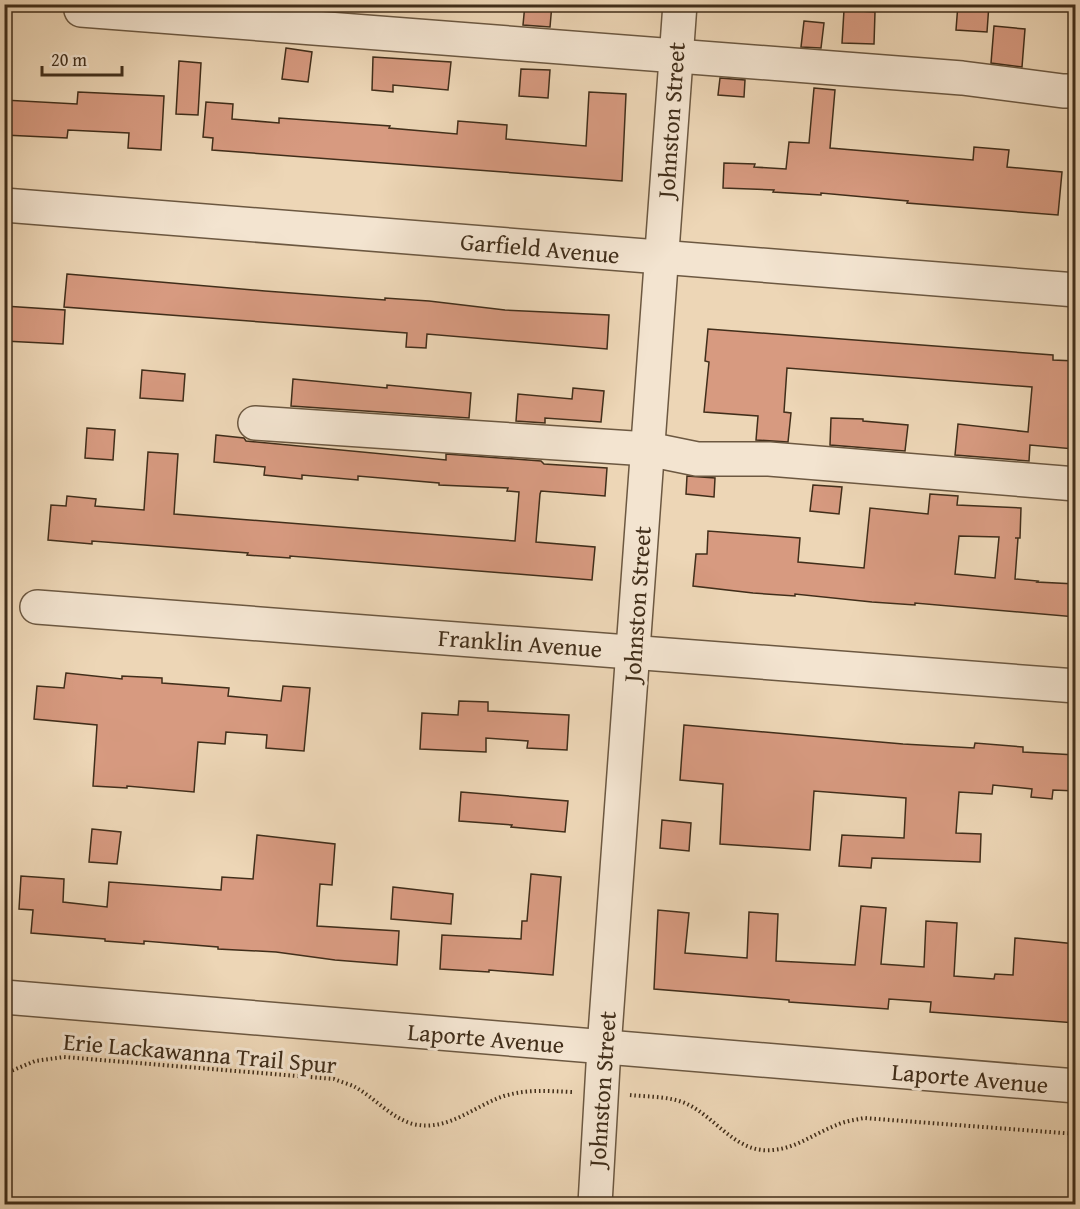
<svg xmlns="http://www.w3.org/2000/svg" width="1080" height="1209" font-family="'Gentium Book Plus',serif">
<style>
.building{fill:#d79a80;stroke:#412e1a;stroke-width:1.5;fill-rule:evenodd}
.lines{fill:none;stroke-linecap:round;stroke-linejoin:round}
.minor-casing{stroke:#6c5841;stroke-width:36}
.path{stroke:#412e1a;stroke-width:4;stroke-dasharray:1.5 3;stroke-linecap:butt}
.minor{stroke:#f3e4d0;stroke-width:33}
.labels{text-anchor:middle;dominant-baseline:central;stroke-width:6;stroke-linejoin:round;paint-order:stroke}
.street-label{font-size:24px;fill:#412e1a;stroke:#f3e4d0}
</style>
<rect width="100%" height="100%" fill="#edd6b6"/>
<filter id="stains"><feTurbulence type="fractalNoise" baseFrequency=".00333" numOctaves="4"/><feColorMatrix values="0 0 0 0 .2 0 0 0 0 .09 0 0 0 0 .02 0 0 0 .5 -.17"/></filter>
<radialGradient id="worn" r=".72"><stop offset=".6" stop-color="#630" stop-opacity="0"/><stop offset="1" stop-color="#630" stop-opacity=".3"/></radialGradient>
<g class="building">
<polygon points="525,4 552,4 550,27 523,25"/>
<polygon points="958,4 989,4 987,32 956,30"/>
<polygon points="844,10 875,12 874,44 842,43"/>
<polygon points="804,21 824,23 821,48 801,47"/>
<polygon points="994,26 1025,29 1022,67 991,63"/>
<polygon points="286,48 312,52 308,82 282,79"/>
<polygon points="373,57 451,62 448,90 393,85 393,92 372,90"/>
<polygon points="179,61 201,63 198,115 176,114"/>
<polygon points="521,69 550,70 548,98 519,96"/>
<polygon points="720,78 745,80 744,97 718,95"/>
<polygon points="814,88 835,90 830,148 973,160 974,147 1009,150 1007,167 1062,172 1058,215 907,203 908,201 821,193 821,195 773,192 774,190 723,188 724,163 755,164 754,167 786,169 789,142 809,143"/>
<polygon points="78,92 164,96 161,150 128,148 129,133 68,130 67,138 4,135 4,100 77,104"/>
<polygon points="589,92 626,94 622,181 212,150 213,138 203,137 206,102 233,104 232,119 279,123 279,118 390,126 389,128 457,134 458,121 507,125 506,139 586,146"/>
<polygon points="67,274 265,291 385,300 385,298 429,301 505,310 609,315 607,349 427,334 426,348 406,347 407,333 64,307"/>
<polygon points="4,306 65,310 63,344 4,341"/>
<polygon points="708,329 1053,355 1053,360 1076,361 1074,449 1030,445 1029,461 955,455 958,424 1028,432 1032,387 787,368 784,412 791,413 788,442 756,440 758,416 704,412 709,362 705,361"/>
<polygon points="142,370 185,374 183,401 140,398"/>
<polygon points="293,379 387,388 387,385 471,393 469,418 291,406"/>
<polygon points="573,388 604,391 601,422 545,418 545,423 516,421 518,394 572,399"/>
<polygon points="831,418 863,419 863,421 908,425 905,451 830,445"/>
<polygon points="87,428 115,430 113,460 85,458"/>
<polygon points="216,435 244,438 246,441 446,460 446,454 541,461 544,464 607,468 605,496 541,491 540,494 536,542 595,547 592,580 290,556 290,558 247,555 248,553 92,541 92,544 48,540 51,505 66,506 67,496 96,499 95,506 144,510 148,452 178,454 174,514 515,541 519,492 507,491 508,488 439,485 439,483 358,476 358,480 302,475 302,479 264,475 265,467 214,462"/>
<polygon points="687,476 715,478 714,497 686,494"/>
<polygon points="813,485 842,487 839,514 810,511"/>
<path d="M 930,494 L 958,496 L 957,505 L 1021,508 L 1020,538 L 1015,538 L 1018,538 L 1015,579 L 1038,581 L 1037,582 L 1076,584 L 1076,617 L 915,603 L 915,605 L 872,602 L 795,594 L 795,596 L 753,593 L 693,586 L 696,554 L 707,554 L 708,531 L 800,538 L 798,562 L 864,568 L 870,508 L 928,514 ZM 959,536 L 999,537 L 995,578 L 955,574 Z"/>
<polygon points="66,673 122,679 122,676 162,678 162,683 229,688 228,696 281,701 283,686 310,688 304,751 266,748 267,735 226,732 225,744 198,742 194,792 127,786 127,788 93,786 97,725 34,719 37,686 64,688"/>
<polygon points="459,701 488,702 488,711 569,715 567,750 527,748 528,741 486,738 486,752 420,749 422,713 458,715"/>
<polygon points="684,725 903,744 974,748 975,743 1023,747 1023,752 1076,755 1076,791 1053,790 1052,799 1031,797 1032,789 993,785 992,794 959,792 956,833 981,834 980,862 872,858 871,868 839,866 842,835 904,838 906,798 814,791 810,850 720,844 723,784 680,780"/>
<polygon points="461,792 568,801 565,832 511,827 512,825 459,821"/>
<polygon points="662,820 691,823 689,851 660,848"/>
<polygon points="92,829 121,832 117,864 89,862"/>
<polygon points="257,835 335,844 332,885 320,884 317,926 399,931 397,965 335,960 276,952 218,949 218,947 144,941 144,944 105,941 105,939 31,933 33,910 19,909 21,876 64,879 63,902 107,907 109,882 221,890 222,877 253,879"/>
<polygon points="531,874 561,877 553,975 489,970 489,972 440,969 442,935 521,939 522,921 527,921"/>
<polygon points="393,887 453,894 451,924 391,919"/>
<polygon points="861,906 886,908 881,964 924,967 926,921 957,923 954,976 994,979 995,974 1013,975 1015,938 1076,944 1076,1023 930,1012 931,1002 889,999 888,1009 789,1002 789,1000 654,989 658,910 689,913 685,953 747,958 749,912 778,914 776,961 855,965"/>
</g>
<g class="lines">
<defs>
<g id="minor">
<polyline points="81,10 962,78 1063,91 1076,91"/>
<polyline points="4,205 1076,290"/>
<polyline points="255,423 648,449 697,459 769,459 1076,484"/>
<polyline points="37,607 1076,686"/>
<polyline points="4,997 1076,1086"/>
<polyline points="595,1204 604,1048 680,4"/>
</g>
</defs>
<use href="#minor" class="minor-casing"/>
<g class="path">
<path d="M 4,1074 L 35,1061 L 64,1057 L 334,1079 C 341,1082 349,1084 355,1087 C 375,1098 391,1118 413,1124 C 448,1132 474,1106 504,1096 C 528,1089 547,1091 572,1092"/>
<path d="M 630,1095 C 649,1097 672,1096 689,1105 C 717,1119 737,1154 773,1150 C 797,1148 815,1133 837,1125 C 845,1121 855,1120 864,1118 L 1076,1134"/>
</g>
<use href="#minor" class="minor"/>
</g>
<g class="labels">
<g class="street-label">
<text transform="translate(671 120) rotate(-86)">Johnston Street</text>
<text transform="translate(540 248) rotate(5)">Garfield Avenue</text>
<text transform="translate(637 604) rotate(-86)">Johnston Street</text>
<text transform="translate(520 643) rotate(4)">Franklin Avenue</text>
<text transform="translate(486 1038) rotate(5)">Laporte Avenue</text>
<text transform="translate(200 1053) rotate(5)">Erie Lackawanna Trail Spur</text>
<text transform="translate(970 1078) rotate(5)">Laporte Avenue</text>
<text transform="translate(602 1089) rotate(-86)">Johnston Street</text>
</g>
</g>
<rect width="1080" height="1209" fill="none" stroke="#edd6b6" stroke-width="24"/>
<rect x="6" y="6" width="1068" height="1197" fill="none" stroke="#412e1a" stroke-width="3"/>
<rect x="12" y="12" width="1056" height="1185" fill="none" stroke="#412e1a" stroke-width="1.5"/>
<path d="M42 66v9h80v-9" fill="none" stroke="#412e1a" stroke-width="3"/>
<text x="51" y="66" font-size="18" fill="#412e1a" stroke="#f3e4d0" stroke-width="4.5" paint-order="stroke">20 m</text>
<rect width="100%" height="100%" filter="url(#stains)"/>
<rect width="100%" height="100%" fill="url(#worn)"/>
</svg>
